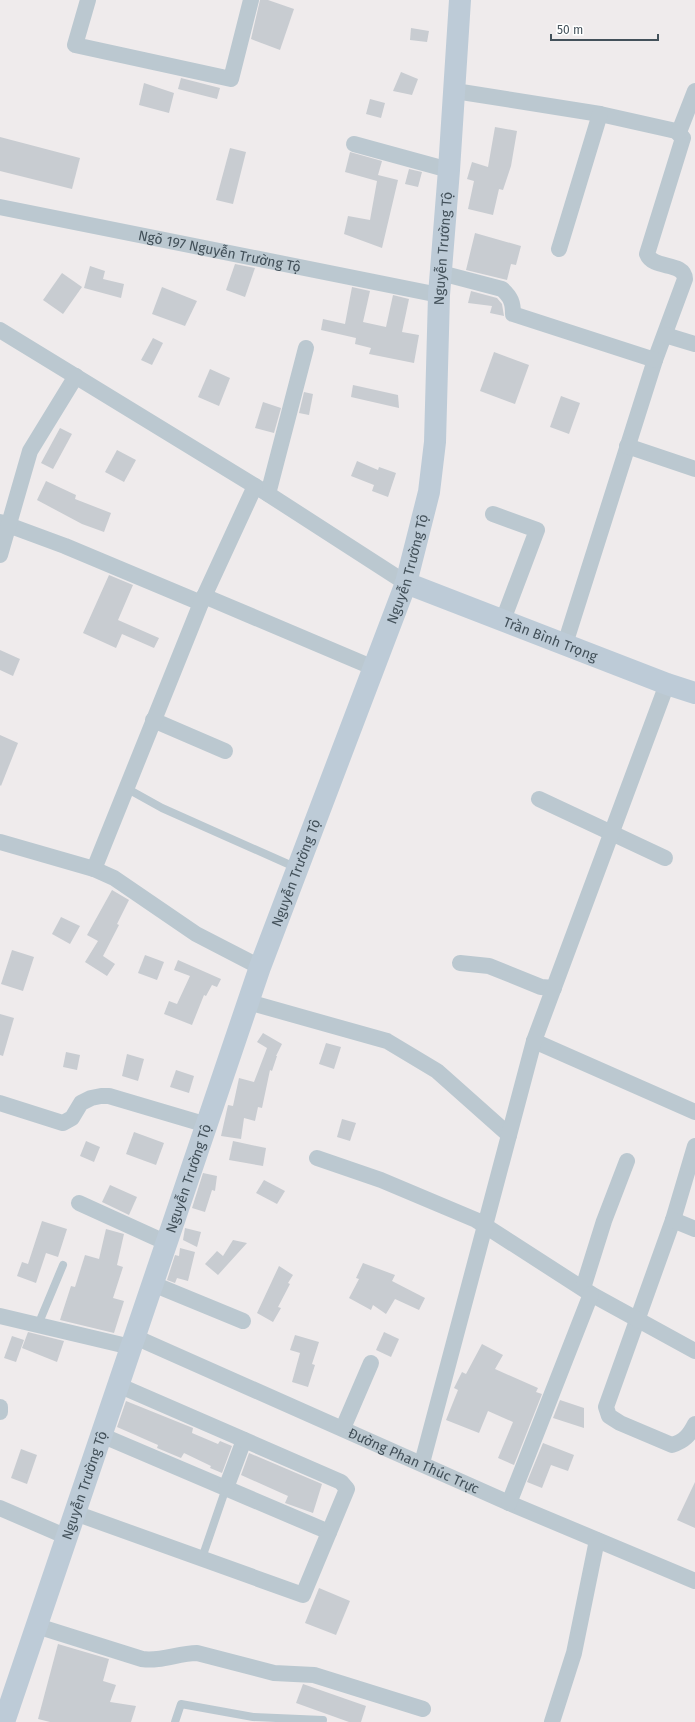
<svg xmlns="http://www.w3.org/2000/svg" width="695" height="1722" font-family="'Fira Sans',sans-serif">
<style>
.building{fill:#c8ccd1}
.lines{fill:none;stroke-linecap:round;stroke-linejoin:round}
.lane{stroke:#bbc8d0;stroke-width:8}
.street{stroke:#bbc8d0;stroke-width:16}
.secondary{stroke:#bdcbd7;stroke-width:22}
.labels{text-anchor:middle;dominant-baseline:central;stroke-width:3.5;stroke-linejoin:round;paint-order:stroke}
.street-label{font-size:14px;fill:#43515a;stroke:#fff}
</style>
<rect width="100%" height="100%" fill="#efebec"/>
<g class="building">
<polygon points="260,0 268,0 294,9 280,50 251,39"/>
<polygon points="411,28 429,31 427,42 410,40"/>
<polygon points="401,72 418,79 412,95 393,91"/>
<polygon points="181,78 220,88 217,99 178,89"/>
<polygon points="144,83 174,93 169,113 139,105"/>
<polygon points="370,99 385,103 381,118 366,114"/>
<polygon points="495,127 517,131 511,166 503,190 499,189 493,215 468,209 474,181 467,179 472,162 488,167"/>
<polygon points="0,137 80,158 72,189 0,171"/>
<polygon points="230,148 246,152 233,204 216,200"/>
<polygon points="350,152 382,161 378,175 398,180 382,248 344,234 348,216 370,220 377,181 345,172"/>
<polygon points="409,169 422,172 418,187 405,184"/>
<polygon points="475,233 521,246 516,265 511,264 507,280 466,270"/>
<polygon points="235,264 255,268 245,297 226,290"/>
<polygon points="90,266 105,271 103,279 124,284 121,298 84,288"/>
<polygon points="62,273 82,287 63,314 43,300"/>
<polygon points="162,287 197,301 185,326 152,314"/>
<polygon points="352,287 370,291 363,322 386,327 393,295 409,299 402,332 419,335 414,363 369,354 371,348 355,344 356,338 321,330 323,319 345,324"/>
<polygon points="471,291 497,298 502,304 504,316 490,313 492,306 468,303"/>
<polygon points="153,338 163,343 152,365 141,360"/>
<polygon points="494,352 529,365 515,404 480,391"/>
<polygon points="210,369 230,378 219,406 198,397"/>
<polygon points="353,385 398,395 399,408 351,397"/>
<polygon points="304,392 313,394 309,415 299,413"/>
<polygon points="561,396 580,403 569,434 550,427"/>
<polygon points="263,402 281,408 274,433 255,428"/>
<polygon points="60,428 72,434 53,469 41,463"/>
<polygon points="117,450 136,460 124,482 105,472"/>
<polygon points="357,461 378,470 379,467 396,473 388,497 372,491 374,485 351,476"/>
<polygon points="46,481 76,495 75,499 111,513 104,532 82,524 37,500"/>
<polygon points="109,575 133,585 118,620 159,638 154,648 122,634 116,648 83,633"/>
<polygon points="0,650 20,659 13,676 0,670"/>
<polygon points="0,735 18,743 1,786 0,785"/>
<polygon points="112,890 129,900 117,924 119,925 103,956 115,964 107,976 85,962 98,941 87,935"/>
<polygon points="61,917 80,926 70,944 52,934"/>
<polygon points="12,950 34,957 23,991 1,984"/>
<polygon points="145,955 164,962 157,980 138,973"/>
<polygon points="178,960 221,979 217,987 212,985 206,996 204,995 192,1025 164,1014 169,1001 177,1004 190,976 174,970"/>
<polygon points="0,1014 14,1018 3,1056 0,1055"/>
<polygon points="263,1033 282,1044 276,1056 277,1056 272,1071 270,1070 262,1108 258,1107 255,1121 244,1118 241,1139 221,1136 228,1105 233,1106 239,1078 254,1082 267,1048 257,1042"/>
<polygon points="326,1043 341,1047 334,1069 319,1064"/>
<polygon points="66,1052 80,1055 77,1070 63,1067"/>
<polygon points="127,1054 144,1059 138,1081 122,1076"/>
<polygon points="176,1070 194,1076 189,1093 170,1087"/>
<polygon points="342,1119 356,1123 350,1141 337,1137"/>
<polygon points="134,1132 164,1143 156,1165 126,1154"/>
<polygon points="86,1141 100,1147 94,1162 80,1156"/>
<polygon points="233,1141 266,1148 263,1166 229,1160"/>
<polygon points="203,1173 217,1176 215,1191 212,1190 205,1212 192,1208"/>
<polygon points="264,1180 285,1191 277,1204 256,1193"/>
<polygon points="110,1185 137,1197 129,1215 102,1202"/>
<polygon points="42,1221 67,1229 58,1257 46,1253 36,1283 17,1276 22,1262 28,1264"/>
<polygon points="185,1228 201,1232 197,1247 183,1240"/>
<polygon points="106,1229 124,1234 117,1265 123,1267 113,1298 124,1301 114,1333 60,1320 71,1286 75,1287 85,1255 99,1259"/>
<polygon points="233,1240 247,1243 218,1275 205,1264 217,1251 223,1256"/>
<polygon points="180,1248 195,1252 188,1281 177,1278 175,1283 167,1280 175,1255 179,1256"/>
<polygon points="363,1263 395,1275 392,1281 425,1298 419,1310 395,1299 386,1314 373,1305 371,1310 349,1298 359,1279 356,1278"/>
<polygon points="279,1266 293,1275 288,1283 290,1284 278,1307 281,1308 273,1322 257,1313"/>
<polygon points="28,1332 64,1341 57,1362 22,1348"/>
<polygon points="384,1332 399,1339 391,1357 376,1350"/>
<polygon points="295,1335 319,1342 312,1364 315,1365 308,1387 292,1382 300,1353 290,1350"/>
<polygon points="12,1336 24,1340 16,1362 4,1358"/>
<polygon points="482,1344 503,1355 495,1369 538,1388 536,1392 542,1394 514,1465 498,1458 513,1422 488,1411 479,1433 446,1420 458,1390 454,1388 462,1372 466,1374"/>
<polygon points="560,1400 584,1408 584,1428 553,1418"/>
<polygon points="126,1401 193,1428 192,1433 218,1444 220,1441 232,1446 222,1473 210,1468 211,1466 184,1453 181,1458 157,1448 158,1445 117,1427"/>
<polygon points="543,1443 574,1455 568,1471 551,1465 542,1488 527,1482"/>
<polygon points="21,1449 37,1455 27,1484 11,1478"/>
<polygon points="249,1453 322,1484 313,1513 285,1503 288,1496 241,1475"/>
<polygon points="695,1482 695,1528 677,1520"/>
<polygon points="319,1588 350,1601 336,1635 305,1623"/>
<polygon points="58,1644 109,1659 103,1681 116,1685 110,1702 136,1706 131,1722 50,1722 38,1719"/>
<polygon points="303,1684 366,1706 361,1722 349,1722 296,1703"/>
</g>
<g class="lines">
<g class="lane">
<polyline points="126,788 162,808 297,868"/>
<polyline points="38,1325 63,1265"/>
<polyline points="202,1558 226,1488"/>
<polyline points="175,1722 181,1704 253,1717 323,1720"/>
</g>
<g class="street">
<polyline points="88,0 75,45 231,79 251,0"/>
<path d="M 455,91 L 600,114 L 676,131 L 683,138 L 647,254 C 653,270 684,261 685,279 L 655,360 L 565,644"/>
<polyline points="679,132 695,91"/>
<polyline points="354,144 449,170"/>
<path id="s1" d="M 0,207 L 439,295"/>
<polyline points="559,249 600,114"/>
<path d="M 441,273 L 502,289 C 511,297 513,303 513,314 L 655,360"/>
<polyline points="0,330 268,494 406,583"/>
<polyline points="665,335 695,344"/>
<polyline points="627,446 695,469"/>
<polyline points="268,494 306,348"/>
<polyline points="493,514 537,530 503,620"/>
<polyline points="0,522 65,546 201,603"/>
<polyline points="0,555 30,451 76,376"/>
<polyline points="204,596 374,668"/>
<polyline points="153,720 225,751"/>
<polyline points="539,799 665,858"/>
<polyline points="0,842 94,869 114,878 196,934 260,967"/>
<polyline points="94,869 201,603 255,486"/>
<polyline points="460,963 489,966 541,987 554,988"/>
<polyline points="248,1002 387,1041 437,1071 509,1135"/>
<polyline points="534,1041 695,1112"/>
<polyline points="0,1103 63,1123 72,1118 81,1103 91,1098 101,1096 109,1096 207,1125"/>
<path d="M 695,1146 L 673,1220 L 606,1407 L 609,1416 L 620,1423 L 672,1445 C 684,1441 689,1436 695,1424"/>
<polyline points="317,1158 381,1180 476,1220 591,1294 695,1351"/>
<polyline points="79,1203 167,1243"/>
<polyline points="673,1220 695,1229"/>
<polyline points="153,1284 243,1321"/>
<polyline points="583,1288 604,1221 627,1161"/>
<polyline points="0,1316 131,1347"/>
<path id="s2" d="M 135,1337 L 509,1503 L 695,1581"/>
<polyline points="0,1407 0,1412"/>
<polyline points="343,1428 371,1363"/>
<polyline points="101,1435 329,1532"/>
<polyline points="422,1463 534,1041 667,684"/>
<polyline points="226,1488 244,1440"/>
<polyline points="509,1503 591,1294"/>
<polyline points="0,1508 67,1537"/>
<polyline points="75,1513 303,1595 347,1489 341,1482 118,1385"/>
<path d="M 37,1626 L 142,1659 C 161,1662 178,1653 197,1653 L 274,1673 L 314,1675 L 423,1709"/>
<polyline points="552,1722 574,1653 597,1540"/>
</g>
<g class="secondary">
<path id="s3" d="M 406,583 L 667,684 L 695,693"/>
<path id="s4" d="M 4,1722 L 260,967 L 406,583 L 429,492 L 435,442 L 439,295 L 449,170 L 460,0"/>
</g>
</g>
<g class="labels">
<g class="street-label">
<text stroke="none"><textPath href="#s4" startOffset="1546">Nguyễn Trường Tộ</textPath></text>
<text stroke="none"><textPath href="#s1" startOffset="224">Ngõ 197 Nguyễn Trường Tộ</textPath></text>
<text stroke="none"><textPath href="#s4" startOffset="1222">Nguyễn Trường Tộ</textPath></text>
<text stroke="none"><textPath href="#s3" startOffset="155">Trần Bình Trọng</textPath></text>
<text stroke="none"><textPath href="#s4" startOffset="898">Nguyễn Trường Tộ</textPath></text>
<text stroke="none"><textPath href="#s4" startOffset="574">Nguyễn Trường Tộ</textPath></text>
<text stroke="none"><textPath href="#s2" startOffset="305">Đường Phan Thúc Trực</textPath></text>
<text stroke="none"><textPath href="#s4" startOffset="250">Nguyễn Trường Tộ</textPath></text>
</g>
</g>
<path d="M551 34v6h107v-6" fill="none" stroke="#43515a" stroke-width="2"/>
<text x="557" y="34" font-size="12" fill="#43515a" stroke="#ffffff" stroke-width="3" paint-order="stroke">50 m</text>
</svg>
